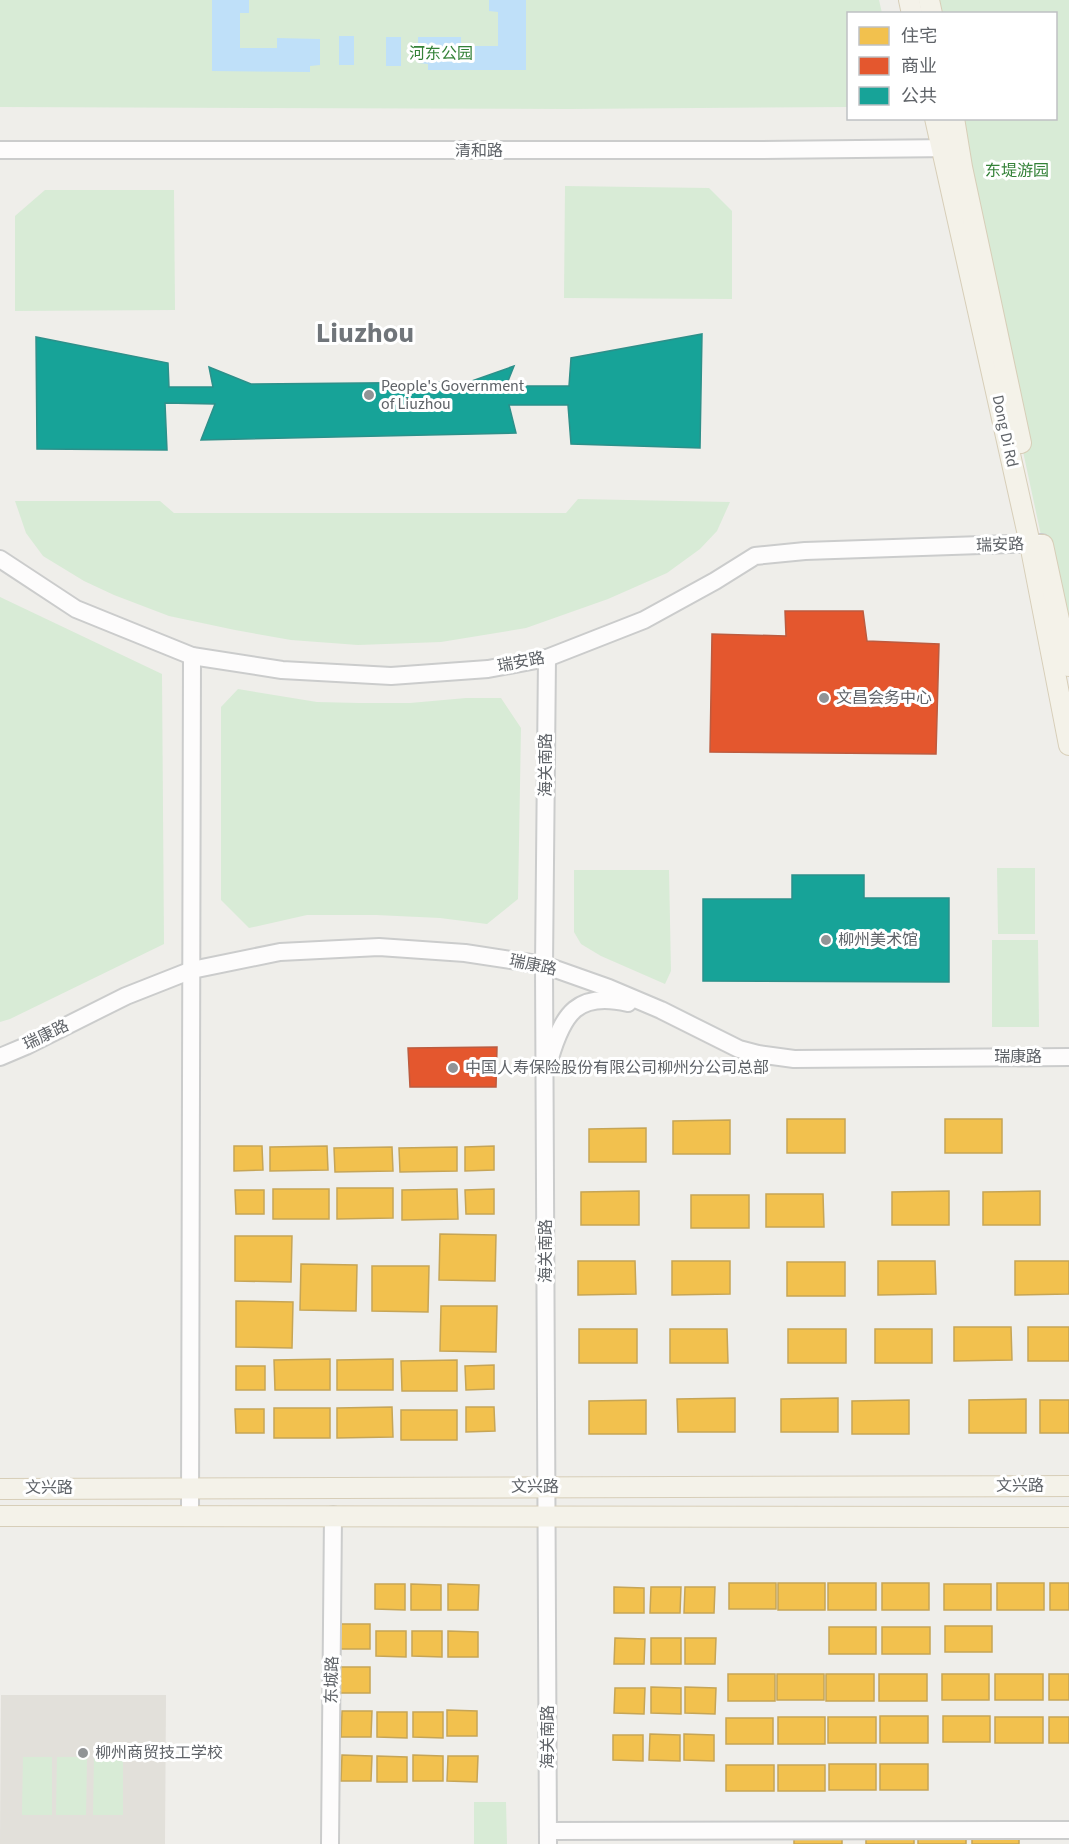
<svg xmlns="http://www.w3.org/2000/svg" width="1069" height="1844" font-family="'Source Sans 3','Noto Sans SC',sans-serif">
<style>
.education{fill:#e2e0da}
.green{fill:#d8ebd6}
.water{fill:#bfe0f9}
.homes{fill:#f2c14e;stroke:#c6a556;stroke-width:1.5}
.shops{fill:#e4572e;stroke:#bc5b3f;stroke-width:1.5}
.public{fill:#17a398;stroke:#2d908a;stroke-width:1.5}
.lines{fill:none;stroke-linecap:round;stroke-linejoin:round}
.minor-casing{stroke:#cbcccc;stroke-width:20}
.major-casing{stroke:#d7ceb8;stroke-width:22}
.minor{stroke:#fdfcfc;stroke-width:16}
.major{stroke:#f4f2e9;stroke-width:20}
.poi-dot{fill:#919496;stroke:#fff;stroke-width:2}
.labels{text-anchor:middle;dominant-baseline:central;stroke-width:6;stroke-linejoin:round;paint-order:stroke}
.park-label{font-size:16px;fill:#348238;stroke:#fff}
.street-label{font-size:16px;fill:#5f6368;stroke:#fff}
.poi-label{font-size:16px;fill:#5f6368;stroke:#fff;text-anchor:start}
.town-label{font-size:28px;font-weight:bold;fill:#70757a;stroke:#fff}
</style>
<rect width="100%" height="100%" fill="#efeeea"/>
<polygon class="education" points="1,1695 166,1695 165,1844 0,1844"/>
<g class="green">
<polygon points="0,0 879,0 882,13 848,14 848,107 569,109 0,107"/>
<polygon points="929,0 1069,0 1069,666 962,167 954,119 1056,118 1056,14 932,13"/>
<polygon points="565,186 709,188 732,211 732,299 564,298"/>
<polygon points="45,190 174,190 175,310 15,311 15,216"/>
<polygon points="578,499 730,502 717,531 700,549 667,573 608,599 526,628 441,642 358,645 291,640 235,630 169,616 114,595 84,581 43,556 26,533 15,501 160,501 174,513 566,513"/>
<polygon points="0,597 162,674 164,944 10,1019 0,1022"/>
<polygon points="238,689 317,702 359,703 410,703 466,698 501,698 521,728 518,899 487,924 440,918 376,915 307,915 249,928 221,900 221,707"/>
<polygon points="997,868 1035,868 1035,934 998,934"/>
<polygon points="574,870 669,870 671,971 665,984 601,956 581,944 574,932"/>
<polygon points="992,940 1038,940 1039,1027 992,1027"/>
<polygon points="23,1757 52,1757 52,1815 22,1815"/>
<polygon points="57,1757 87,1757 86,1815 56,1815"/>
<polygon points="94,1757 123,1757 123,1815 93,1815"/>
<polygon points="474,1802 506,1802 507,1844 474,1844"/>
</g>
<g class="water">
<polygon points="212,0 249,0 249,13 240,13 240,48 277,48 277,38 320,39 320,65 310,66 310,72 212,71"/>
<polygon points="489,0 526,0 526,70 428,70 428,64 418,63 418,37 461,37 461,46 498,46 498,12 489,11"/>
<rect x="339" y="36" width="15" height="29"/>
<rect x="386" y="37" width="15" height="29"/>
</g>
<g class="homes">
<rect x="787" y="1119" width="58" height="34"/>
<rect x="945" y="1119" width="57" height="34"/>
<polygon points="730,1120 730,1154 673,1154 673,1121"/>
<polygon points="646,1128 646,1162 589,1162 589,1129"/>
<polygon points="234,1146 262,1146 263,1170 234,1171"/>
<polygon points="327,1146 328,1170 270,1171 270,1147"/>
<polygon points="494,1146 494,1170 465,1171 465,1147"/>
<polygon points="392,1147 393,1171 335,1172 334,1148"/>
<polygon points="457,1147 457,1171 400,1172 399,1148"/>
<polygon points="337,1188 393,1188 393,1218 337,1219"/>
<rect x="273" y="1189" width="56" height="30"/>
<polygon points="457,1189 458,1219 402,1220 402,1190"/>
<polygon points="494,1189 494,1214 466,1214 465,1190"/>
<polygon points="235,1190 264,1190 264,1214 236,1214"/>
<polygon points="639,1191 639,1225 581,1225 581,1192"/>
<polygon points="949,1191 949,1225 892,1225 892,1192"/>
<polygon points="1040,1191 1040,1225 983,1225 983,1192"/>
<polygon points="766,1194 823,1194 824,1227 766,1227"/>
<rect x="691" y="1195" width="58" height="33"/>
<polygon points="440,1234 496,1235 495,1281 439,1280"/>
<polygon points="235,1236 292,1236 291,1282 235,1281"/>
<polygon points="578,1261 635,1261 636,1294 578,1295"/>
<polygon points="672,1261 730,1261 730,1294 672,1295"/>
<polygon points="878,1261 935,1261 936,1294 878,1295"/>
<polygon points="1015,1261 1069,1261 1069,1294 1015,1295"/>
<rect x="787" y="1262" width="58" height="34"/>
<polygon points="301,1264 357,1265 356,1311 300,1310"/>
<polygon points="372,1266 429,1266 428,1312 372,1311"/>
<polygon points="236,1301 293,1302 292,1348 236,1347"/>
<polygon points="441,1306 497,1306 496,1352 440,1351"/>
<polygon points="954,1327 1011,1327 1012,1360 954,1361"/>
<rect x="1028" y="1327" width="41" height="34"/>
<rect x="579" y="1329" width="58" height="34"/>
<polygon points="670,1329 727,1329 728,1363 670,1363"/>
<rect x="788" y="1329" width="58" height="34"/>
<rect x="875" y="1329" width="57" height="34"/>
<polygon points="330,1359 330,1390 275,1390 274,1360"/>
<polygon points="393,1359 393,1390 337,1390 337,1360"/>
<polygon points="457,1360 457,1391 402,1391 401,1361"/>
<polygon points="494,1365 494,1389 466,1390 465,1366"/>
<rect x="236" y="1366" width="29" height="24"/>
<polygon points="735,1398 735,1432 678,1432 677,1399"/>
<polygon points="838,1398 838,1432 781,1432 781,1399"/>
<polygon points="1026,1399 1026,1433 969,1433 969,1400"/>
<polygon points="646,1400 646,1434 589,1434 589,1401"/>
<polygon points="909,1400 909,1434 852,1434 852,1401"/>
<rect x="1040" y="1400" width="29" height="33"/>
<polygon points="392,1407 393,1437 337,1438 337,1408"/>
<polygon points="466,1407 494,1407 495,1431 466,1432"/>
<rect x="274" y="1408" width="56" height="30"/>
<polygon points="235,1409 264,1409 264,1433 236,1433"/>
<rect x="401" y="1410" width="56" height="30"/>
<rect x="729" y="1583" width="47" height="26"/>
<rect x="778" y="1583" width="47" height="27"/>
<rect x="828" y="1583" width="48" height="27"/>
<rect x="882" y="1583" width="47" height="27"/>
<rect x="997" y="1583" width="47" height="27"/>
<rect x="1050" y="1583" width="19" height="27"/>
<polygon points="375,1584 405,1584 405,1610 375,1609"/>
<polygon points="411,1584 441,1585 441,1610 411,1610"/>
<polygon points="448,1584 479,1585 478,1610 448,1610"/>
<rect x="944" y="1584" width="47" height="26"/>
<polygon points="614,1587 644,1588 644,1613 614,1613"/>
<polygon points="651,1587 681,1587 680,1613 650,1613"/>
<polygon points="685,1587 715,1587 714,1613 684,1613"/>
<rect x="340" y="1624" width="30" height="25"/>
<rect x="945" y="1626" width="47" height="26"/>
<rect x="829" y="1627" width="47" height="27"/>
<rect x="882" y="1627" width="48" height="27"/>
<polygon points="376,1631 406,1631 406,1657 376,1656"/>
<polygon points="412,1631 442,1631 442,1657 412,1656"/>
<polygon points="448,1631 478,1632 478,1657 448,1657"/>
<polygon points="615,1638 645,1639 644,1664 614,1664"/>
<rect x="651" y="1638" width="30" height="26"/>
<polygon points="685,1638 716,1638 715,1664 685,1664"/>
<rect x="340" y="1667" width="30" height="26"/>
<rect x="728" y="1674" width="47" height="27"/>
<rect x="777" y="1674" width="47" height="26"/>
<rect x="826" y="1674" width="48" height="27"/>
<rect x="879" y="1674" width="48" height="27"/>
<rect x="942" y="1674" width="47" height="26"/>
<rect x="995" y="1674" width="48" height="26"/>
<rect x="1049" y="1674" width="20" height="26"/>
<polygon points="651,1687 681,1688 681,1714 651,1713"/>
<polygon points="685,1687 716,1688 715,1714 685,1713"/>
<polygon points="615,1688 645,1688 644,1714 614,1713"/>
<polygon points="447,1710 477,1711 477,1736 447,1736"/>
<polygon points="342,1711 372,1711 371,1737 341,1737"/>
<polygon points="377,1712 407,1712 407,1738 377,1737"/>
<polygon points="413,1712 443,1712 443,1738 413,1737"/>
<rect x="880" y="1716" width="48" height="27"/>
<rect x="943" y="1716" width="47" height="26"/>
<rect x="778" y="1717" width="47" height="27"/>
<rect x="828" y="1717" width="48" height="26"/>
<rect x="995" y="1717" width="48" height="26"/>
<rect x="1049" y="1717" width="20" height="26"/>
<rect x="726" y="1718" width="47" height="26"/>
<polygon points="650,1734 680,1735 680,1761 649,1760"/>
<polygon points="684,1734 714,1735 714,1761 684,1760"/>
<polygon points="613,1735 643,1735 643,1761 613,1760"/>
<polygon points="342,1755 372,1756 371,1781 341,1781"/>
<polygon points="413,1755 443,1756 443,1781 413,1781"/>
<polygon points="377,1756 407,1757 407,1782 377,1782"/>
<polygon points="448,1756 478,1756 477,1782 447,1781"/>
<rect x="829" y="1764" width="47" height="26"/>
<rect x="880" y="1764" width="48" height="26"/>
<rect x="726" y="1765" width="48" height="26"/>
<rect x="778" y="1765" width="47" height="26"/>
<rect x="972" y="1835" width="47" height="9"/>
<rect x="794" y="1836" width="48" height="8"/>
<rect x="866" y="1837" width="48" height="7"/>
<rect x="918" y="1837" width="48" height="7"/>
</g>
<g class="shops">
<polygon points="785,611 863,611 867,641 939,644 936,754 710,752 712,634 786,636"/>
<polygon points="497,1047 496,1087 410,1087 408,1048"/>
</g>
<g class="public">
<polygon points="702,334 700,448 571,444 568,405 509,405 516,433 201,440 215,404 165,403 167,450 37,449 36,337 168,363 169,387 213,387 209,367 251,384 469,382 514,366 506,386 569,386 571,358"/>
<polygon points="792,875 864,875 864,898 949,898 949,982 703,981 703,899 792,899"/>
</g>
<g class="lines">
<defs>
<g id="minor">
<polyline points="0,150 759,150 953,148"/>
<polyline points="0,559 76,609 192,656 282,670 391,676 488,669 547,658 644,620 715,581 755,556 805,551 1042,543"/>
<polyline points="547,658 544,965 548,1844"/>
<polyline points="0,1057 26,1046 126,996 192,970 280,952 379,947 465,953 544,965 609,988 661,1010 739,1049 758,1054 794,1059 1069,1057"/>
<path d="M 550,1058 C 563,1014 577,991 628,1003"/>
<polyline points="190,1515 192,656"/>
<polyline points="548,1831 1069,1830"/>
<polyline points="330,1844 333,1515"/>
</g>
<g id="major">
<polyline points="909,0 912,14"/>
<polyline points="929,0 932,14"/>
<polyline points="935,118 1030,544 1069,745"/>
<polyline points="954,118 962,167 1021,443"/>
<polyline points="1043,545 1069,666"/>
<polyline points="0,1489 1069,1486"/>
<polyline points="0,1516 1069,1517"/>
</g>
</defs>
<use href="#minor" class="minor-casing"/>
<use href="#major" class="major-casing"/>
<use href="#minor" class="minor"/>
<use href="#major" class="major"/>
</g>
<g class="poi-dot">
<circle cx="369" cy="395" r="6"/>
<circle cx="824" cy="698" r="6"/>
<circle cx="826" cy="940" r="6"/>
<circle cx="453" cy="1068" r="6"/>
<circle cx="83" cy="1753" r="6"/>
</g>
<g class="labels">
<g class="park-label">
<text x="441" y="54">河东公园</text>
<text x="1017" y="171">东堤游园</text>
</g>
<g class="street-label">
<text x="479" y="151">清和路</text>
<text transform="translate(1005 431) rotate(78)">Dong Di Rd</text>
<text transform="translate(1000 545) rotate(-2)">瑞安路</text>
<text transform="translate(521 662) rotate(-11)">瑞安路</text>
<text transform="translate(546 765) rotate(-90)">海关南路</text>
<text transform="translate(533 965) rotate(12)">瑞康路</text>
<text transform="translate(46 1035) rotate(-26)">瑞康路</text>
<text x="1018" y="1057">瑞康路</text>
<text transform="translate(546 1251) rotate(-90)">海关南路</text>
<text x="1020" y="1486">文兴路</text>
<text x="535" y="1487">文兴路</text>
<text x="49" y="1488">文兴路</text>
<text transform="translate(332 1680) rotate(-89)">东城路</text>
<text transform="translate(548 1737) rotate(-90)">海关南路</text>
</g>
<g class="poi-label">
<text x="381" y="386">People's Government<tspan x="381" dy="18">of Liuzhou</tspan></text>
<text x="836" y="698">文昌会务中心</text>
<text x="838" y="940">柳州美术馆</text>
<text x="465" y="1068">中国人寿保险股份有限公司柳州分公司总部</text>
<text x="95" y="1753">柳州商贸技工学校</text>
</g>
<g class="town-label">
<text x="365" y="333">Liuzhou</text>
</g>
</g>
<rect x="847" y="12" width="210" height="108" fill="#ffffff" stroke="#bfc1c3" stroke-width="1.5"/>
<rect x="859" y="27" width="30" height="18" fill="#f2c14e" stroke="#bfc1c3" stroke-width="1.5"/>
<text x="901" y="42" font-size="18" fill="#5f6368">住宅</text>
<rect x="859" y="57" width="30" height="18" fill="#e4572e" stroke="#bfc1c3" stroke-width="1.5"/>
<text x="901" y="72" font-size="18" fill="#5f6368">商业</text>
<rect x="859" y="87" width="30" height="18" fill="#17a398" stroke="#bfc1c3" stroke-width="1.5"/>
<text x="901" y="102" font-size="18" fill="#5f6368">公共</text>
</svg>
